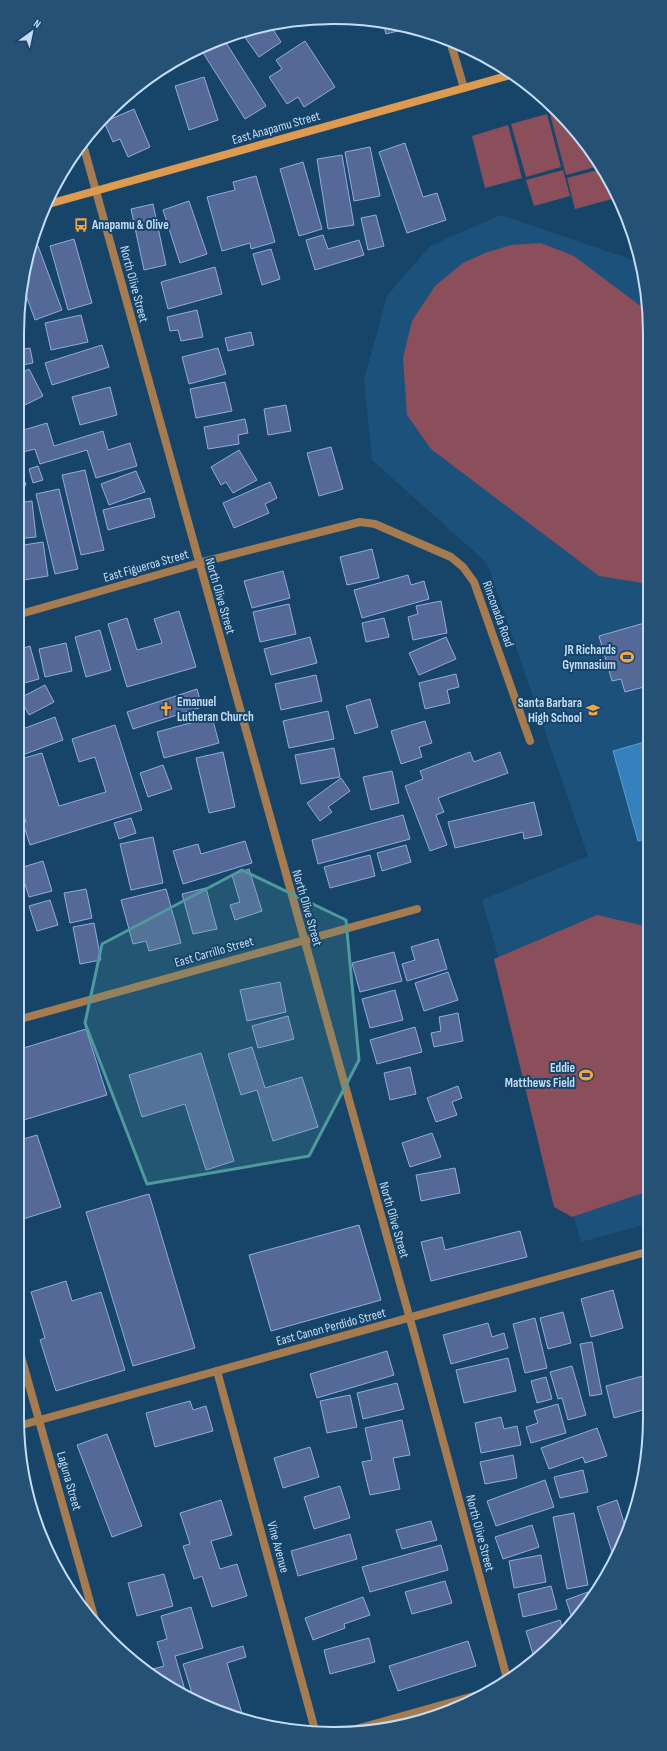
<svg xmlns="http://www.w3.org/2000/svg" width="667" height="1751" font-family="'Sofia Sans Condensed',sans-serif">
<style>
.built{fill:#1b517a}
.green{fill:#8b4f5c}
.water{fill:#3580bd;stroke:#609ccd}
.building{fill:#556999;stroke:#93aade}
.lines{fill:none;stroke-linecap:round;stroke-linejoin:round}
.minor{stroke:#a67b4f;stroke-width:8}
.tertiary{stroke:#a67b4f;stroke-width:8}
.secondary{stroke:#de9a4f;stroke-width:8}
.marked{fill:#4e9a9c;fill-opacity:0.2;stroke:#4e9a9c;stroke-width:3;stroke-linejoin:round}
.labels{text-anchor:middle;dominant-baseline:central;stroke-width:4;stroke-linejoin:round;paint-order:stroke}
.street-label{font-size:13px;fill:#c4dcf2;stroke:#17456a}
.poi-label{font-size:13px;font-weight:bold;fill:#c4dcf2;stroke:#17456a;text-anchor:end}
.rim{fill:none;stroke:#c4dcf2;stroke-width:2}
</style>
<rect width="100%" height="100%" fill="#17456a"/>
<polygon class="built" points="501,215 633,260 636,253 647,292 650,1223 581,1242 482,900 588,856 487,563 372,460 364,380 387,296 430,246"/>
<g class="green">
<polygon points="557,112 572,125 599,166 566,175 550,114"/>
<polygon points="547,114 561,167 526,177 511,124"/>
<polygon points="508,125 522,178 485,188 472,136"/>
<polygon points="601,169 606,176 612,199 575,209 567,178"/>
<polygon points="563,170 570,196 534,206 526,180"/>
<polygon points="541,243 574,256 647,311 648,584 599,576 431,449 407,415 403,358 412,321 435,286 463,263 485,253 511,245"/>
<polygon points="597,915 649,927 649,1191 572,1217 554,1207 494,959"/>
</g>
<polygon class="water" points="648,741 649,838 638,841 613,751"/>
<g class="building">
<polygon points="383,22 413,27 386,34"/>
<polygon points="270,25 281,42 259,57 241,32"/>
<polygon points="223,38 266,106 245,119 200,48"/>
<polygon points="305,41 335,87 304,107 298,97 287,104 269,77 282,69 276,60"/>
<polygon points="204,77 218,120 189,130 175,86"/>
<polygon points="134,109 150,147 128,157 120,139 113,142 104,122"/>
<polygon points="405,143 423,197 437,193 446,220 407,233 379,152"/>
<polygon points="370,147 380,196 354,201 345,152"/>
<polygon points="342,155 354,225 328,229 317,159"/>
<polygon points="303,162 322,229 299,236 280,169"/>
<polygon points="256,176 275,242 251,249 250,243 222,251 207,197 235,190 233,182"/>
<polygon points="189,201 207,254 180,263 163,210"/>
<polygon points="153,204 166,265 144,270 131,209"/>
<polygon points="376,215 384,246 368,250 361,218"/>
<polygon points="323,235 328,249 359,240 364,255 315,270 306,240"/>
<polygon points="74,239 92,303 68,310 50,246"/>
<polygon points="38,246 62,310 35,320 23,287 28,251 29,250"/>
<polygon points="271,249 280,279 262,285 253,254"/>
<polygon points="215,267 222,294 168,309 161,282"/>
<polygon points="197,310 203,337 181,341 178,330 170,331 167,317"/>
<polygon points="81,315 88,342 51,350 45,323"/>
<polygon points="251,332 254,345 228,351 225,338"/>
<polygon points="102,345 109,367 52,385 45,363"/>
<polygon points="30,348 33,363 17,366 17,350"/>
<polygon points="218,348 226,374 189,384 182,357"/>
<polygon points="29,369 43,396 17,409 17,375"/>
<polygon points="225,382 232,411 196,418 190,389"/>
<polygon points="110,387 117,415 80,425 72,397"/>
<polygon points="286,405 291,431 268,435 264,409"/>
<polygon points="245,419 248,433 238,435 239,444 208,449 204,427"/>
<polygon points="47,423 54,446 103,431 108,450 130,443 137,466 96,478 87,450 40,464 35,449 23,452 17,432"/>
<polygon points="331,447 343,489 319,496 307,453"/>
<polygon points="239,450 257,480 233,493 226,482 221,485 211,467"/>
<polygon points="17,458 24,460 18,480 26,483 22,495 17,494"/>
<polygon points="38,466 43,480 33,483 29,469"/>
<polygon points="85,470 104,550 81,555 62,475"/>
<polygon points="136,471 145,492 109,505 101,484"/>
<polygon points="270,482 277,498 265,504 269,513 234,528 223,503"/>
<polygon points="59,489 78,569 55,574 36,494"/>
<polygon points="150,498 155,517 108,530 103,510"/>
<polygon points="32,501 36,537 17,539 17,503"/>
<polygon points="43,542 48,576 17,581 17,546"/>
<polygon points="372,549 379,578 347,585 340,557"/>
<polygon points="283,571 290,598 252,608 244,581"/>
<polygon points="408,575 411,585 424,581 429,599 362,618 354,590"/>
<polygon points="441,601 447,633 413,640 408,617 418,614 416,606"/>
<polygon points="289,604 296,634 260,642 253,612"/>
<polygon points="179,611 196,667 127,687 108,624 127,618 137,650 162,643 154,619"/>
<polygon points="384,618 389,637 366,642 362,623"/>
<polygon points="648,622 648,702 644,687 625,692 621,679 612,681 599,636"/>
<polygon points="100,630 111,670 86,677 75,637"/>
<polygon points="310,637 317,663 271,675 264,649"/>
<polygon points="446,637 456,659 419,675 409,653"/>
<polygon points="66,643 72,671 45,677 39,649"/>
<polygon points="30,646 39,679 17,685 17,650"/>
<polygon points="456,674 459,687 447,690 450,703 425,709 419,683"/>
<polygon points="316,675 322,701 281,710 275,684"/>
<polygon points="45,685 54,702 29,715 20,698"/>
<polygon points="197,689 202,707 133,729 127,712"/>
<polygon points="370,699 378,727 355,734 346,706"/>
<polygon points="328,711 334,739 289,748 283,721"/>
<polygon points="55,717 63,740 17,757 17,731"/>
<polygon points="212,717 219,743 164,758 157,732"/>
<polygon points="425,721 432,743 419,747 422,757 401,764 391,731"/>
<polygon points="115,725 142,810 30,845 23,823 26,822 17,794 17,760 42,753 59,806 106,792 95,757 79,762 72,739"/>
<polygon points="334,748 340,777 301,784 295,755"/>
<polygon points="223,752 235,807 209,813 196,758"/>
<polygon points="470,752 474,762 500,752 508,773 438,798 444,812 436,815 447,845 430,851 405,786 423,779 420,771"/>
<polygon points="163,765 172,789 148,797 140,773"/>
<polygon points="392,771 399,803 371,810 363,777"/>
<polygon points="341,778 350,791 328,807 332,812 320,821 307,803"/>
<polygon points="534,802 542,835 524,839 523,832 455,848 448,822"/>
<polygon points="403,815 410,839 318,864 312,840"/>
<polygon points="131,818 136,833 119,839 114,823"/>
<polygon points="153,837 163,883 131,890 120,844"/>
<polygon points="245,841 252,863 183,884 173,851 198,844 201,854"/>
<polygon points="406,845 411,862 382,871 377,853"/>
<polygon points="370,855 375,876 330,888 324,867"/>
<polygon points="43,861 52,891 29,897 20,868"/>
<polygon points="249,869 262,911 235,920 230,905 240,902 232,875"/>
<polygon points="206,888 217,929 193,934 182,894"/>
<polygon points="86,889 92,918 70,923 64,893"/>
<polygon points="166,889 181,943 149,951 146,941 133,944 121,900"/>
<polygon points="50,900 58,925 37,931 29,906"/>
<polygon points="94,923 101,960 80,964 73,927"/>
<polygon points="438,939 447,969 407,981 402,964 415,960 411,947"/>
<polygon points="394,952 402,981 360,992 352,963"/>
<polygon points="448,972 458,1000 424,1011 415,983"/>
<polygon points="280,982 286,1012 247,1021 240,990"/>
<polygon points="395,990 403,1020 370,1028 362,999"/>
<polygon points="458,1013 463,1041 434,1047 431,1033 441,1031 439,1017"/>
<polygon points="288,1016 294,1039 258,1048 252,1026"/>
<polygon points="415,1027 422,1052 377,1064 370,1040"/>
<polygon points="86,1029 107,1095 17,1122 17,1050"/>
<polygon points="252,1047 265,1088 302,1077 318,1127 273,1141 257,1090 241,1095 228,1054"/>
<polygon points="201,1053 234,1161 206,1170 185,1104 142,1117 129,1075"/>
<polygon points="410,1067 416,1094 390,1100 384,1073"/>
<polygon points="458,1086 462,1098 452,1102 457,1115 436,1122 427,1098"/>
<polygon points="432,1133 441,1157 410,1167 402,1143"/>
<polygon points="37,1135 61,1207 17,1221 17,1141"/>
<polygon points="455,1168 460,1193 421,1201 416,1175"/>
<polygon points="149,1194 195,1348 133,1366 86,1212"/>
<polygon points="359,1225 381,1300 271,1331 249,1255"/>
<polygon points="520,1231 527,1257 431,1281 421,1242 442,1237 445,1250"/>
<polygon points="66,1281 72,1301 101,1292 125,1370 56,1391 40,1340 45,1338 31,1292"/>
<polygon points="613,1290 623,1328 591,1337 581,1299"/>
<polygon points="563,1312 571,1343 548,1349 540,1318"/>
<polygon points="535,1318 547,1368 525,1373 513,1324"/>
<polygon points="488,1323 492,1337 504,1333 508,1348 451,1364 443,1335"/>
<polygon points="650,1330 650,1347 645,1331"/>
<polygon points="592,1342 602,1394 590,1396 580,1344"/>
<polygon points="387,1351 394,1375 317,1398 310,1374"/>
<polygon points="508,1358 516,1391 464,1403 456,1370"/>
<polygon points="572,1366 586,1415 568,1420 562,1398 558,1399 550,1372"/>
<polygon points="650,1374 650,1392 647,1393 650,1408 614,1418 606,1386"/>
<polygon points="546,1377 552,1399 537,1403 531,1381"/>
<polygon points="397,1383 404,1409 363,1419 357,1393"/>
<polygon points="350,1395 357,1427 327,1433 320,1401"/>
<polygon points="190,1401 193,1410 206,1406 213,1431 155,1447 146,1413"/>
<polygon points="558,1404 566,1433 531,1443 526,1427 538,1423 534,1411"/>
<polygon points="501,1417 504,1429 517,1426 521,1445 481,1453 475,1423"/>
<polygon points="402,1420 410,1455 393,1458 400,1489 370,1495 362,1462 372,1460 365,1428"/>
<polygon points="597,1428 607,1456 585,1463 583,1457 549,1469 541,1448"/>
<polygon points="107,1434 142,1526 112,1537 77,1445"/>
<polygon points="310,1447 319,1477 283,1488 274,1458"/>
<polygon points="513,1455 517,1478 485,1484 480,1462"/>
<polygon points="583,1470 588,1492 560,1498 554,1477"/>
<polygon points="545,1480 554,1507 496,1526 487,1501"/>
<polygon points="340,1486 350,1518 314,1529 304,1497"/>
<polygon points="221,1500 232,1535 211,1541 220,1569 237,1564 247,1596 212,1607 202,1576 194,1579 183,1546 190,1544 180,1513"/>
<polygon points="617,1500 627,1532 621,1549 612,1552 597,1507"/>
<polygon points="574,1513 588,1585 567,1589 553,1517"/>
<polygon points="431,1521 437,1540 402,1549 396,1530"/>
<polygon points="532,1525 539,1547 503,1559 495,1537"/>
<polygon points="350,1534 357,1559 298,1576 291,1551"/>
<polygon points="441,1545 448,1570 370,1592 362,1567"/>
<polygon points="541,1555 546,1582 514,1588 509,1561"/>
<polygon points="164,1574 173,1606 137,1616 128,1583"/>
<polygon points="445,1581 452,1603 412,1614 405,1592"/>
<polygon points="551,1586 557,1609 523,1617 518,1594"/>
<polygon points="588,1592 591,1600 585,1610 573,1621 566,1600"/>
<polygon points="363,1597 370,1615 344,1624 345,1628 313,1640 305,1618"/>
<polygon points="191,1607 203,1648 175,1656 187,1697 175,1692 150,1670 164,1666 157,1642 167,1639 161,1616"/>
<polygon points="560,1620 563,1630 540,1652 533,1654 526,1631"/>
<polygon points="369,1638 375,1662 330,1674 324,1650"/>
<polygon points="468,1641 476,1666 398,1691 389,1666"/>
<polygon points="243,1646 246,1657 227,1663 244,1720 232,1717 194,1700 183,1664"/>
</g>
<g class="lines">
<g class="minor">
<polyline points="451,44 464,88"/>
<polyline points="82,141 415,1337 508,1682"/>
<polyline points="17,615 199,563 360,522 375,524 451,557 463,567 474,582 530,741"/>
<polyline points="17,1020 417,909"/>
<polyline points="17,1342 97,1627"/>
<polyline points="217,1371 315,1730"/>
<polyline points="356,1729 488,1692"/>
</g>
<polyline class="tertiary" points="18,1426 650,1251"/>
<polyline class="secondary" points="45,205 514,74"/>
</g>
<path class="marked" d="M 242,870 L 346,920 L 359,1060 L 309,1156 L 147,1184 L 85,1023 L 102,944 Z"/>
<defs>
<symbol id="bus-bare" viewBox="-9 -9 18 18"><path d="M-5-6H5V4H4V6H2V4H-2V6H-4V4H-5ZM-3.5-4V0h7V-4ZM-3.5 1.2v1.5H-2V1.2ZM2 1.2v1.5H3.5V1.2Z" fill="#f4a345" stroke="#17456a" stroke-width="2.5" paint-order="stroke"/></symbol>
<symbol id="stadium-bare" viewBox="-9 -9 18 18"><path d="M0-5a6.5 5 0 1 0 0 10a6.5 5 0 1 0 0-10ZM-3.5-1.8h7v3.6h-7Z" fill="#f4a345" stroke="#17456a" stroke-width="2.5" paint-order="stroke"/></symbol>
<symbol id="church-bare" viewBox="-9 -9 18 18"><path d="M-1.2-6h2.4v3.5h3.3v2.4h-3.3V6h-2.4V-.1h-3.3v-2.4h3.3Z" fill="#f4a345" stroke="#17456a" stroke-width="2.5" paint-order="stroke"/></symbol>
<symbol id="school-bare" viewBox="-9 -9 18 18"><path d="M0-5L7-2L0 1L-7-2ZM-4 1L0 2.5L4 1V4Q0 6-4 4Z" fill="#f4a345" stroke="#17456a" stroke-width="2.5" paint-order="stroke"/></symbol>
</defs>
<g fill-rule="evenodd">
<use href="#bus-bare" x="71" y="215" width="20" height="20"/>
<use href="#stadium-bare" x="617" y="647" width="20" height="20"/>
<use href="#church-bare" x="156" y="699" width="20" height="20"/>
<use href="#school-bare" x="583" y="700" width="20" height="20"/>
<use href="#stadium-bare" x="576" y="1065" width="20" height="20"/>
</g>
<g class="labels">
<g class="street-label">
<text transform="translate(276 128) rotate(-16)">East Anapamu Street</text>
<text transform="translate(134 284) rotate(75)">North Olive Street</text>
<text transform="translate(146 566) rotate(-16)">East Figueroa Street</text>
<text transform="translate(220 596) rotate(74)">North Olive Street</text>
<text transform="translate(498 614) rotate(70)">Rinconada Road</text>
<text transform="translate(307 908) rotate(74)">North Olive Street</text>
<text transform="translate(214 952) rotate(-16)">East Carrillo Street</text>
<text transform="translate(394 1220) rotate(74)">North Olive Street</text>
<text transform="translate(331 1327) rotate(-15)">East Canon Perdido Street</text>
<text transform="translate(69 1481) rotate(74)">Laguna Street</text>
<text transform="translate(480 1533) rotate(75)">North Olive Street</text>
<text transform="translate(278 1547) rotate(75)">Vine Avenue</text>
</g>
<g class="poi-label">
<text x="92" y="225" text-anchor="start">Anapamu &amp; Olive</text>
<text x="616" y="650">JR Richards<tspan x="616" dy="15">Gymnasium</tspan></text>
<text x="177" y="702" text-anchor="start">Emanuel<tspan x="177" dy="15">Lutheran Church</tspan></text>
<text x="582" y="703">Santa Barbara<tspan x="582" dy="15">High School</tspan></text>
<text x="575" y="1068">Eddie<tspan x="575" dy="15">Matthews Field</tspan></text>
</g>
</g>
<path d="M0 0H667V1751H0ZM333 24H334A309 309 0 0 1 643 333V1418A309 309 0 0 1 334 1727H333A309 309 0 0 1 24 1418V333A309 309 0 0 1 333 24Z" fill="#255175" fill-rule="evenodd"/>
<path class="rim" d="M333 24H334A309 309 0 0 1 643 333V1418A309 309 0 0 1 334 1727H333A309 309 0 0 1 24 1418V333A309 309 0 0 1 333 24Z"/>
<g transform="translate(32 32) rotate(33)" stroke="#17456a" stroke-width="3" paint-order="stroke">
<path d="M0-3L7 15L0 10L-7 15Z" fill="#c4dcf2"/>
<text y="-6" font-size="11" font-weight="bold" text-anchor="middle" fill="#c4dcf2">N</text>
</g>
</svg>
